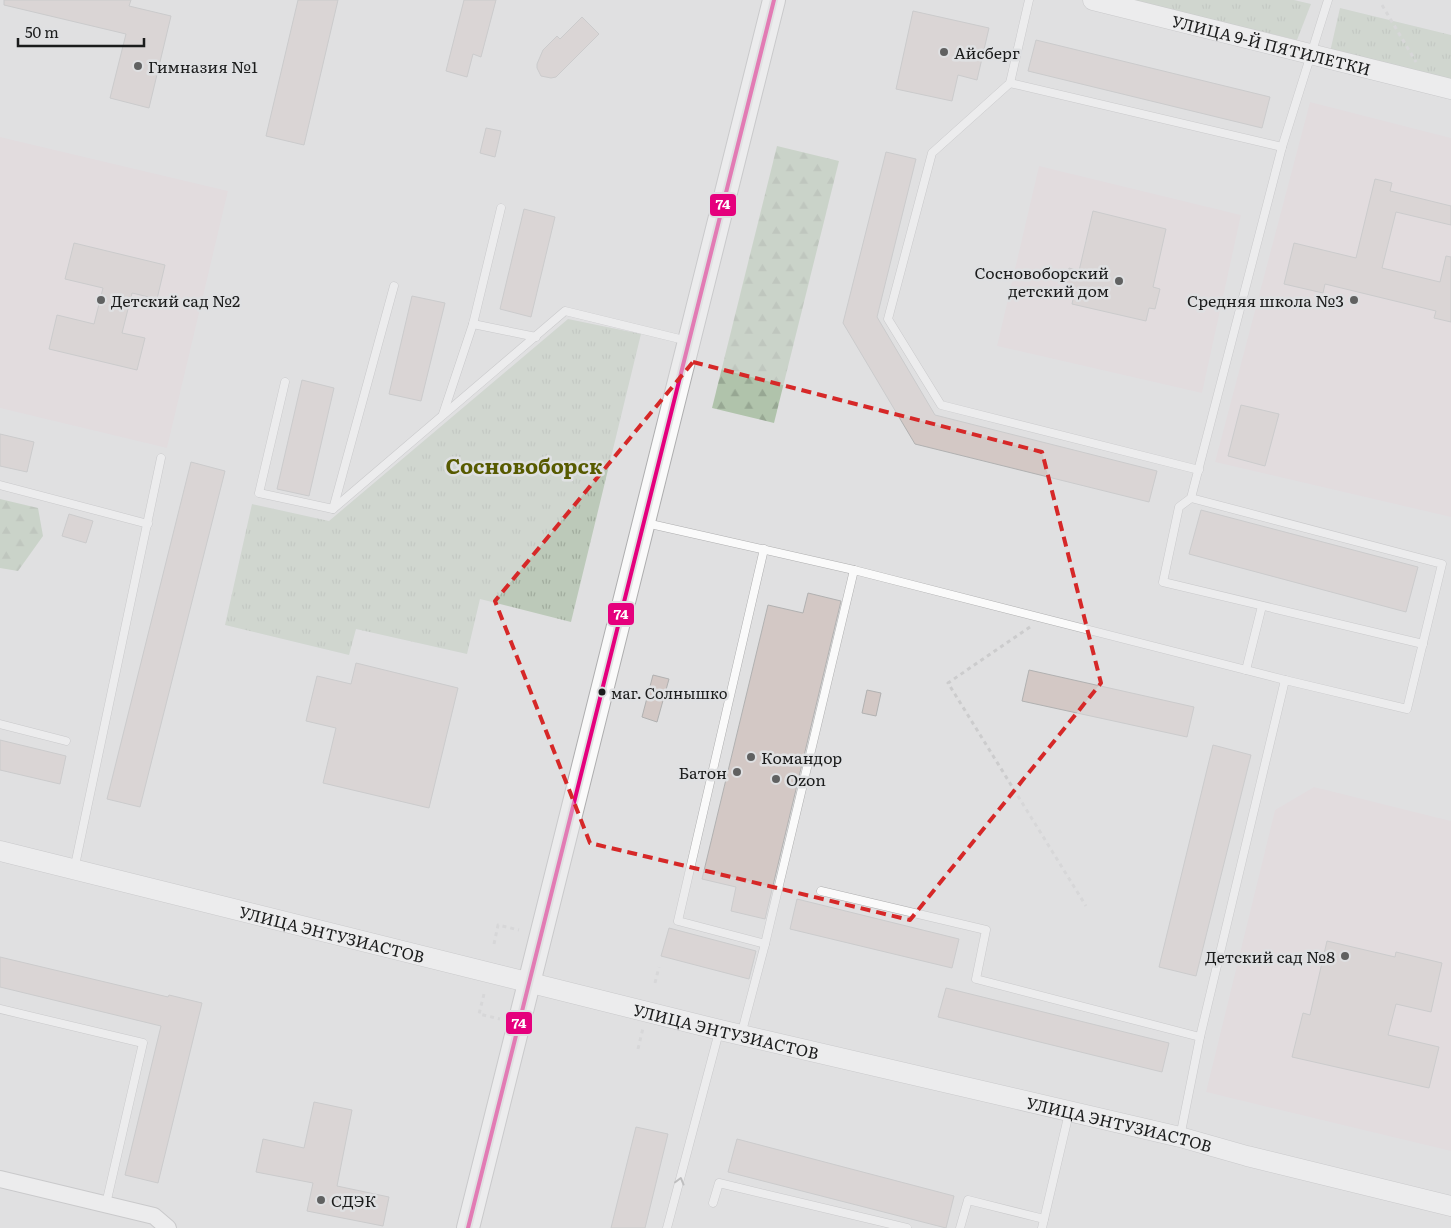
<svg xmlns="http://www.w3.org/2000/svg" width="1451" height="1228" font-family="Literata,serif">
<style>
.education{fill:#e4d7da}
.grass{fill:url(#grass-tufts)}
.forest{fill:url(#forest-firs)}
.building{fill:#d3c8c5;stroke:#b1b1b1}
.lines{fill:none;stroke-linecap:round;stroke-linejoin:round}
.service-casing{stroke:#aeaeaf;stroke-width:9}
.minor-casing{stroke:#aeaeaf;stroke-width:18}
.tertiary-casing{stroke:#aeaeaf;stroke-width:21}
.secondary-casing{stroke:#aeaeaf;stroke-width:24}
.path{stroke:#cccccd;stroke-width:3;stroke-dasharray:4 4;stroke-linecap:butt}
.service{stroke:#fafafa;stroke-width:8}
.minor{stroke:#fafafa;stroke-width:16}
.tertiary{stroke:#fafafa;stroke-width:20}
.secondary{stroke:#fafafa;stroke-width:22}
.bus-1-casing{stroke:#dfe0e2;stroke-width:8}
.bus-1{stroke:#e5007d;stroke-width:4}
.oneway{stroke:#969696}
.marked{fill:none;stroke:#d62828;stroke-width:4;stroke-dasharray:10 6;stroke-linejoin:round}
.poi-dot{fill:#606161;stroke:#dfe0e2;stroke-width:2}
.bus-dot{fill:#1b1c1c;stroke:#dfe0e2;stroke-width:2}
.labels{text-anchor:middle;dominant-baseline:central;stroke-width:5;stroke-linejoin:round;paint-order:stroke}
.bus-label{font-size:15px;fill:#1b1c1c;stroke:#dfe0e2;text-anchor:start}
.street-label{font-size:16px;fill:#1b1c1c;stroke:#dfe0e2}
.poi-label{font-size:16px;fill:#1b1c1c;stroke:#dfe0e2;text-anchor:start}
.district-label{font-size:21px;font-weight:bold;fill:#575a00;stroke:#dfe0e2}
.line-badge{stroke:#dfe0e2;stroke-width:2}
.badge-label{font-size:14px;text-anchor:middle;font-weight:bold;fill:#fff}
</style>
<defs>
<pattern id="grass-tufts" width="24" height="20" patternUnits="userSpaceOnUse" patternTransform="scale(1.25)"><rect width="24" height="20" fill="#bcc9b9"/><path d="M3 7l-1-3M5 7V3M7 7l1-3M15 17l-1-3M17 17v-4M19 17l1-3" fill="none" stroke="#a1ac9e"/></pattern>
<pattern id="forest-firs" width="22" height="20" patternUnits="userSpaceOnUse" patternTransform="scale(1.25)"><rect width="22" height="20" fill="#b0c3ab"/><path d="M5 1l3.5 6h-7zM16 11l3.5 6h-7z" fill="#97a793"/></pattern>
</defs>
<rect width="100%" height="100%" fill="#e0e0e1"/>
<g class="education">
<polygon points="1310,102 1451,138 1451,517 1215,462"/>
<polygon points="0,137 228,191 167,448 0,408"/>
<polygon points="1039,166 1241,215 1202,393 997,346"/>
<polygon points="1314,787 1451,821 1451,1151 1206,1092 1275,810"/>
</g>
<g class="grass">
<polygon points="1130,0 1294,0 1311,4 1297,40"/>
<polygon points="1340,8 1451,35 1451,81 1330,52"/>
<polygon points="568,319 641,334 571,622 480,599 467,654 356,629 349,655 225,625 252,504 329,521"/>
</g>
<g class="forest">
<polygon points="777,146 839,161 774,423 712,408"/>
<polygon points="0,499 38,508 43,536 18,571 0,568"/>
</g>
<g class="building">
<polygon points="4,0 131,0 129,6 171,16 149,108 110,98 126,34 4,5"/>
<polygon points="298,0 338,0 304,145 266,136"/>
<polygon points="464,0 496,0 481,57 473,54 467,77 446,71"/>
<polygon points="913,11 989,28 977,80 958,75 952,101 896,89"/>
<polygon points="582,17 599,34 556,77 551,78 541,76 537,68 537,64 543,50 557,36 560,39"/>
<polygon points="1036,40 1270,97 1262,128 1028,71"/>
<polygon points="486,128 501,131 495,157 480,153"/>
<polygon points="886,152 916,159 877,317 935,415 1157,471 1149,502 915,444 843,323"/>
<polygon points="1375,179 1392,183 1390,191 1451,206 1451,225 1396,212 1382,268 1440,282 1446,256 1451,257 1451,322 1434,318 1436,311 1325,284 1323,293 1284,284 1294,243 1356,258"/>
<polygon points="524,209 555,217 531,317 500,309"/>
<polygon points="1093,211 1166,229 1153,287 1160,289 1155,309 1149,308 1146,321 1072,304 1075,290 1065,288 1069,268 1079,271"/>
<polygon points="74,243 165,265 157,299 132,293 122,333 145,338 137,370 49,349 57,315 94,324 103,288 65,279"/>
<polygon points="412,296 445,303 421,401 389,394"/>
<polygon points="302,380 334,388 309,496 277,489"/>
<polygon points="1241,405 1279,414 1265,466 1228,456"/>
<polygon points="0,434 34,442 27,472 0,466"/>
<polygon points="191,462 225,471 140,807 107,799"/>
<polygon points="1201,510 1418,567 1406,612 1189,554"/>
<polygon points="69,514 93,521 86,543 62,536"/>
<polygon points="808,593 841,601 765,919 731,911 736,887 702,879 768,605 803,613"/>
<polygon points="356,663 458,688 429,808 323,783 336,728 306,721 317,676 351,684"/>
<polygon points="1029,670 1194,707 1187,737 1022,701"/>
<polygon points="653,675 669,679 657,722 642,717"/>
<polygon points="867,690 881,693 876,716 862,713"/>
<polygon points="0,740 66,756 60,784 0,770"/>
<polygon points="1213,745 1251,755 1196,976 1159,967"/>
<polygon points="797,899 959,939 952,968 790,929"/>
<polygon points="669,928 756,951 749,979 661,956"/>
<polygon points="1327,941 1395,957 1396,952 1442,963 1431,1012 1396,1004 1388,1035 1439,1047 1429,1088 1292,1057 1303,1013 1310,1015"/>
<polygon points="0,957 168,997 169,995 202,1003 158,1183 125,1175 161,1026 0,987"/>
<polygon points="946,988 1169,1043 1162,1072 938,1017"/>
<polygon points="314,1102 352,1110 337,1186 389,1197 383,1226 307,1211 313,1183 256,1172 263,1139 304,1148"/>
<polygon points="636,1127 668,1134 645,1228 611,1228"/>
<polygon points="737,1139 954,1196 946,1228 728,1172"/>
</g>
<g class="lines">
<defs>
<g id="service">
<polyline points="1029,0 1010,83 932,153 888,319 941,405 1199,470"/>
<polyline points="1328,0 1282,147 1191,498 1179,507 1163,582 1423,644"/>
<polyline points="1010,83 1282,147"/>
<polyline points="473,324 536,337"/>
<polyline points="285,382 259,493 333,509 565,311 688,341"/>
<polyline points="443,414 473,324 501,208"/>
<polyline points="0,485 148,524"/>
<polyline points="333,509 394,286"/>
<polyline points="646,523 854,570 1285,680 1407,709 1442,564 1191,498"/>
<polyline points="764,549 678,921 765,944"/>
<polyline points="1246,670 1262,606"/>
<polyline points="0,724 66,741"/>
<polyline points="74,870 161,458"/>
<polyline points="821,891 986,930 976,979 1200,1037"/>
<polyline points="0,1009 143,1043 106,1204"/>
<polyline points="741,1035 765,944 854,570"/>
<polyline points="1180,1137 1200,1037 1285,680"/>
<polyline points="713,1203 719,1183 907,1228"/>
<polyline points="667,1228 719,1032"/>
<polyline points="960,1228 968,1200 1044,1219"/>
<polyline points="1042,1228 1069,1113"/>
</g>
<polyline id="minor" points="0,1179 154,1216 168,1228"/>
<g id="tertiary">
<path id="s1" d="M 1093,0 L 1451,89"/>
<path id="s2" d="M 0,851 L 720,1030 L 1180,1137 L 1247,1156 L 1451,1206"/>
</g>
<polyline id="secondary" points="468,1228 774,0"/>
</defs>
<use href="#service" class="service-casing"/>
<use href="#minor" class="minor-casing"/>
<use href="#tertiary" class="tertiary-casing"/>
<use href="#secondary" class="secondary-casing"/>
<g class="path">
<polyline points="1382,5 1416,62"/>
<polyline points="1030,627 948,683 1086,906"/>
<polyline points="494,944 498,925 519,930"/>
<polyline points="655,983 659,967"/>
<polyline points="484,994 479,1014 500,1019"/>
<polyline points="638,1049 643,1028"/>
</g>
<use href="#service" class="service"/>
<use href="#minor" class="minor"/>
<use href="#tertiary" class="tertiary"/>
<use href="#secondary" class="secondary"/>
<defs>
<polyline id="bus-1" points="468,1228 774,0"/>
</defs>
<use href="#bus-1" class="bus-1-casing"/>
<use href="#bus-1" class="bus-1"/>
</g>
<defs><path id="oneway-chevron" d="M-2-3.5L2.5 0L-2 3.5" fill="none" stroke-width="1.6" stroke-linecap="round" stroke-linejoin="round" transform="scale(1.25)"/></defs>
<use class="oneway" href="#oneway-chevron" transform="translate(680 1181) rotate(-75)"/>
<path d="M0 0H1451V1228H0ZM 693,362 L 1042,452 L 1101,683 L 910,920 L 590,843 L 495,601 Z" fill="#e0e0e1" fill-opacity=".55" fill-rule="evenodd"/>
<path class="marked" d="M 693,362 L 1042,452 L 1101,683 L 910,920 L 590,843 L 495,601 Z"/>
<g class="poi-dot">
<circle cx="944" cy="52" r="5"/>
<circle cx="138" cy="66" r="5"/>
<circle cx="1119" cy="281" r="5"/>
<circle cx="101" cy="300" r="5"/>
<circle cx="1354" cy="300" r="5"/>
<circle cx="751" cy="757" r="5"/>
<circle cx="737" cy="772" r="5"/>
<circle cx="776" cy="779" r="5"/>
<circle cx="1345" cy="956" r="5"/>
<circle cx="321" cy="1200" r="5"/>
</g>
<circle class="bus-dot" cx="602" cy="692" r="4.5"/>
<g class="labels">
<g class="bus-label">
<text x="611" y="692">маг. Солнышко</text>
</g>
<g class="street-label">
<text stroke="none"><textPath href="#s1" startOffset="184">УЛИЦА 9-Й ПЯТИЛЕТКИ</textPath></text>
<text stroke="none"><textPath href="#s2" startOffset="342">УЛИЦА ЭНТУЗИАСТОВ</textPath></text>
<text stroke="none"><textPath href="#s2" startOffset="748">УЛИЦА ЭНТУЗИАСТОВ</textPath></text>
<text stroke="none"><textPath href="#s2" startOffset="1152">УЛИЦА ЭНТУЗИАСТОВ</textPath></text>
</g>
<g class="poi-label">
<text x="954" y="52">Айсберг</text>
<text x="148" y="66">Гимназия №1</text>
<text x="1109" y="272" text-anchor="end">Сосновоборский<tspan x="1109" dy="18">детский дом</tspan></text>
<text x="111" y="300">Детский сад №2</text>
<text x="1344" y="300" text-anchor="end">Средняя школа №3</text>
<text x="761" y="757">Командор</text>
<text x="727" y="772" text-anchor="end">Батон</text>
<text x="786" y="779">Ozon</text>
<text x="1335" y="956" text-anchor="end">Детский сад №8</text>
<text x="331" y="1200">СДЭК</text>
</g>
<g class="district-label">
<text x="524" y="464">Сосновоборск</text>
</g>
</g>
<g class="line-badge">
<rect x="709" y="193" width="28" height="24" rx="5" fill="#e5007d"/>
<rect x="607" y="602" width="28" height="24" rx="5" fill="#e5007d"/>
<rect x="505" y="1011" width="28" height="24" rx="5" fill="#e5007d"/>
</g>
<g class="badge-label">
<text x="723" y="209">74</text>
<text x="621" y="619">74</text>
<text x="519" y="1028">74</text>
</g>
<path d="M18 38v8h126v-8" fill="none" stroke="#1b1c1c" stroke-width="2.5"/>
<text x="25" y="38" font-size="15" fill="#1b1c1c" stroke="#dfe0e2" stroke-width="4" paint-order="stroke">50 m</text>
</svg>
